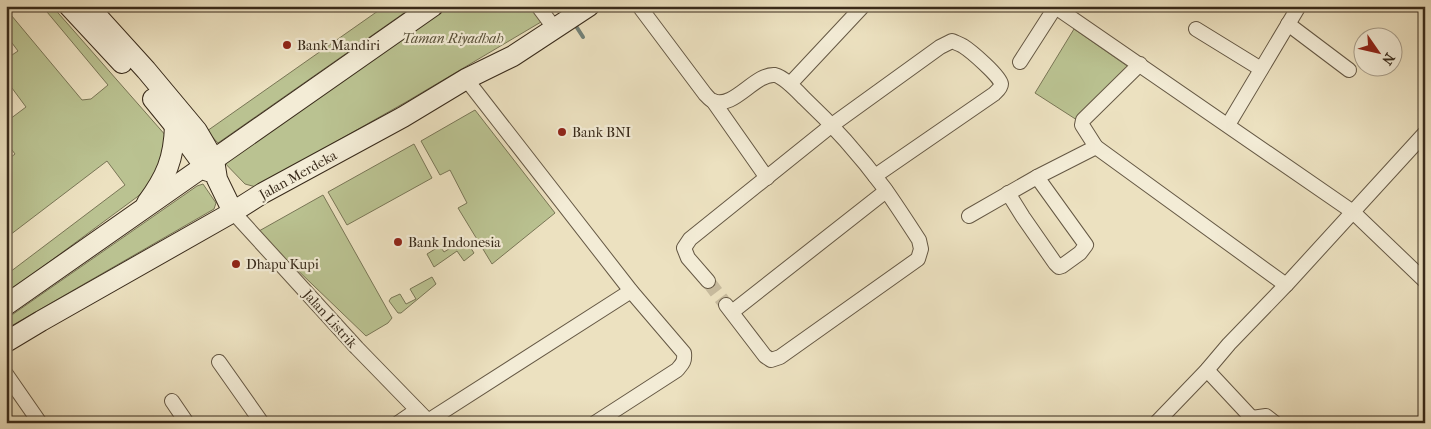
<svg xmlns="http://www.w3.org/2000/svg" width="1431" height="429" font-family="'IM FELL French Canon',serif">
<style>
.green{fill:#bac291;stroke:#797656}
.lines{fill:none;stroke-linecap:round;stroke-linejoin:round}
.stream{stroke:#738279;stroke-width:4}
.street-tunnel{stroke:#c8bc9f;stroke-width:14;stroke-dasharray:14 7;stroke-linecap:butt}
.street-casing{stroke:#655844;stroke-width:16}
.secondary-casing{stroke:#382a1a;stroke-width:22}
.street{stroke:#f3ecd6;stroke-width:14}
.secondary{stroke:#f3ecd6;stroke-width:20}
.poi-dot{fill:#8f2418;stroke:#f3ecd6;stroke-width:2}
.labels{text-anchor:middle;dominant-baseline:central;stroke-width:4.5;stroke-linejoin:round;paint-order:stroke}
.park-label{font-size:14px;font-style:italic;fill:#585038;stroke:#f3ecd6}
.poi-label{font-size:14px;fill:#382a1a;stroke:#f3ecd6;text-anchor:start}
.street-label{font-size:14px;fill:#382a1a;stroke:#f3ecd6}
</style>
<rect width="100%" height="100%" fill="#ece1c0"/>
<filter id="stains"><feTurbulence type="fractalNoise" baseFrequency=".004" numOctaves="4"/><feColorMatrix values="0 0 0 0 .2 0 0 0 0 .09 0 0 0 0 .02 0 0 0 .5 -.17"/></filter>
<radialGradient id="worn" r=".72"><stop offset=".6" stop-color="#630" stop-opacity="0"/><stop offset="1" stop-color="#630" stop-opacity=".3"/></radialGradient>
<g class="green">
<polygon points="42,6 52,6 167,137 166,154 151,184 137,197 6,294 6,275 125,185 107,161 6,238 6,161 15,154 6,142 6,122 26,107 6,80 6,59 18,51 6,35 6,9 82,100 91,99 108,85"/>
<polygon points="385,6 414,6 218,143 207,131"/>
<polygon points="444,6 529,6 541,22 406,102 256,187 245,184 219,157"/>
<polygon points="1074,29 1130,68 1077,120 1035,93"/>
<polygon points="475,110 555,213 492,264 458,208 467,203 450,170 440,175 421,141"/>
<polygon points="414,144 432,178 347,225 328,192"/>
<polygon points="203,184 216,203 214,209 6,329 6,319 197,186"/>
<polygon points="323,195 392,318 388,323 366,336 260,234 259,231"/>
<polygon points="465,239 474,253 464,261 457,251 434,267 427,254 440,246 444,252"/>
<polygon points="432,277 436,284 401,313 398,313 389,301 391,298 400,294 406,304 416,299 410,289"/>
</g>
<g class="lines">
<polyline class="stream" points="574,23 583,37"/>
<polyline class="street-tunnel" points="708,281 726,305"/>
<defs>
<g id="street">
<polyline points="538,6 555,29"/>
<path d="M 639,6 L 705,94 C 707,96 710,100 713,101 C 733,110 755,73 775,75 C 784,77 797,91 804,98 C 834,126 861,157 885,189 C 897,206 908,223 919,240 L 921,249 L 918,259 L 780,357 L 771,360 L 765,356 L 726,305"/>
<polyline points="1054,6 1353,212 1425,281"/>
<polyline points="1288,24 1349,70"/>
<polyline points="1196,29 1261,69"/>
<polyline points="1020,62 1056,6"/>
<polyline points="1140,64 1083,120 1082,125 1096,147 1286,285"/>
<path d="M 466,79 L 631,291 L 684,353 C 685,362 682,364 677,370 L 595,423"/>
<polyline points="790,84 863,6"/>
<polyline points="713,101 767,178"/>
<polyline points="1228,125 1299,6"/>
<polyline points="1008,193 1023,217 1055,263 1059,267 1062,266 1080,253 1086,245 1037,177"/>
<polyline points="233,212 357,348 430,423"/>
<polyline points="969,216 1037,177 1096,147"/>
<path d="M 708,281 L 688,258 L 684,248 L 690,239 L 832,125 L 940,47 L 952,41 C 956,43 960,44 963,46 C 971,51 1000,76 1001,84 C 1001,88 997,91 994,94 L 875,176"/>
<polyline points="732,312 886,191"/>
<polyline points="219,362 262,423"/>
<polyline points="1207,370 1249,415 1252,418 1266,416 1275,423"/>
<polyline points="6,374 40,423"/>
<polyline points="172,401 187,423"/>
<polyline points="428,421 631,291"/>
<polyline points="398,423 417,410"/>
<polyline points="1156,423 1207,370 1229,344 1286,285 1425,133"/>
</g>
<g id="secondary">
<polyline points="69,6 122,63"/>
<polyline points="88,6 146,70 197,131 214,160 217,179 233,212"/>
<polyline points="153,99 175,126 208,171"/>
<path d="M 147,203 C 166,177 174,159 175,126"/>
<polyline points="6,305 433,6"/>
<polyline points="6,342 41,321 233,212 263,193 403,117 466,79 513,56 589,6"/>
</g>
</defs>
<use href="#street" class="street-casing"/>
<use href="#secondary" class="secondary-casing"/>
<use href="#street" class="street"/>
<use href="#secondary" class="secondary"/>
</g>
<g class="poi-dot">
<circle cx="287" cy="45" r="5"/>
<circle cx="562" cy="132" r="5"/>
<circle cx="398" cy="242" r="5"/>
<circle cx="236" cy="264" r="5"/>
</g>
<g class="labels">
<g class="park-label">
<text x="453" y="38">Taman Riyadhah</text>
</g>
<g class="poi-label">
<text x="297" y="45">Bank Mandiri</text>
<text x="572" y="132">Bank BNI</text>
<text x="408" y="242">Bank Indonesia</text>
<text x="246" y="264">Dhapu Kupi</text>
</g>
<g class="street-label">
<text transform="translate(298 175) rotate(-29)">Jalan Merdeka</text>
<text transform="translate(330 319) rotate(48)">Jalan Listrik</text>
</g>
</g>
<rect width="1431" height="429" fill="none" stroke="#ece1c0" stroke-width="25"/>
<rect x="8" y="8" width="1416" height="414" fill="none" stroke="#382a1a" stroke-width="2.5"/>
<rect x="12" y="12" width="1406" height="404" fill="none" stroke="#382a1a"/>
<g transform="translate(1378 52) rotate(124)"><circle r="24" fill="#f3ecd6" stroke="#a89e8b"/>
<path d="M0-4L9 19L0 12L-9 19Z" fill="#8f2418"/>
<text y="-8" font-size="14" font-weight="bold" text-anchor="middle" fill="#382a1a">N</text>
</g>
<rect width="100%" height="100%" filter="url(#stains)"/>
<rect width="100%" height="100%" fill="url(#worn)"/>
</svg>
